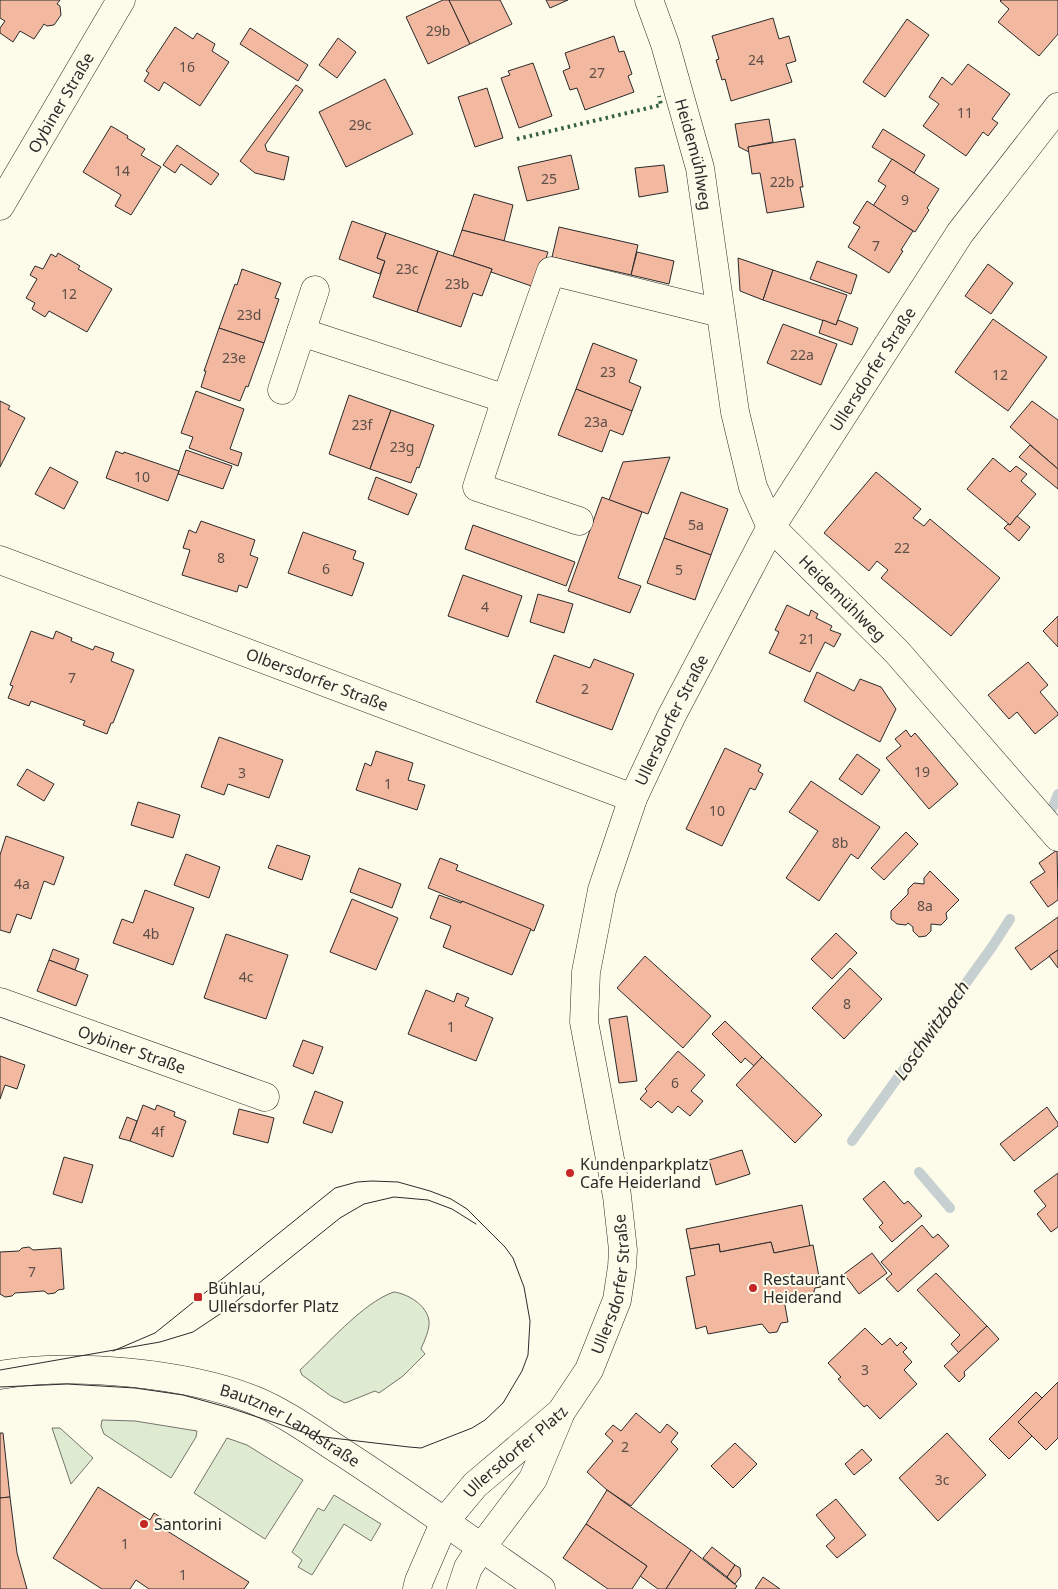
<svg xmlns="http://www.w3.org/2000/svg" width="1058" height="1589" font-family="'Noto Sans',sans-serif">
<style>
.green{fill:#deebd1;stroke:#74746e}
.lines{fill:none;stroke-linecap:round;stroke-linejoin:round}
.stream{stroke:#c7d0d0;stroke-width:10}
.building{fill:#f2b8a0;stroke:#2b2b2b}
.minor-casing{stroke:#2b2b2b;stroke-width:29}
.major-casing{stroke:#2b2b2b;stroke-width:29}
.minor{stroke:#fdfbea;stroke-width:28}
.major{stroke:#fdfbea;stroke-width:28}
.tram{stroke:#2b2b2b;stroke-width:1}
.hedge{stroke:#34623c;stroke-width:4;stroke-dasharray:2.5 4;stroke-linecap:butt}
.poi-dot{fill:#c62828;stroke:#fdfbea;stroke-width:2}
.labels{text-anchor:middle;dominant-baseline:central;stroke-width:4;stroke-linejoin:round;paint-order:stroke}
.number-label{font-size:14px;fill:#5d4e48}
.street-label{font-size:16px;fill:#2b2b2b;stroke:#fdfbea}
.poi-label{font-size:16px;fill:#2b2b2b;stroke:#fdfbea;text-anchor:start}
.water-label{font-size:18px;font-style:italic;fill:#2b2b2b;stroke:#fdfbea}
</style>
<rect width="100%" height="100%" fill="#fdfbea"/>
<g class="green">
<path d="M 394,1292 C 408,1294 427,1305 429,1321 C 430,1330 424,1341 421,1349 L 425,1354 L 403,1376 L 379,1393 L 375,1391 L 345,1403 L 331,1396 L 302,1375 L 300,1370 C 324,1348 363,1302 394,1292 Z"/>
<polygon points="102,1420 135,1421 197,1431 196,1437 171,1478 104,1434 101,1426"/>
<polygon points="52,1428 60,1428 93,1458 71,1484"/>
<polygon points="227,1438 247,1445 303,1480 265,1539 194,1493"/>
<polygon points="334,1495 381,1524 371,1541 344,1524 312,1575 298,1567 302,1560 292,1552 318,1508 324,1511"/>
</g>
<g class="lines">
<g class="stream">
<polyline points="1052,809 1058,794"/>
<polyline points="852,1141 992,947 1010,919"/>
<polyline points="919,1172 950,1208"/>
</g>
</g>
<g class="building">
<polygon points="0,0 60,0 57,4 60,6 61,15 54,25 47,26 44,24 34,39 20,31 13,42 0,33 0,28 5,21 0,18"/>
<polygon points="443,0 449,0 470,44 428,64 406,17"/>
<polygon points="449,0 500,0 512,24 470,44"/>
<polygon points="546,0 568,0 550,8"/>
<polygon points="1001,0 1058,0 1058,34 1039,56 998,22 1009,9 1000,1"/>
<polygon points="773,18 779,39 789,36 796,61 786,64 792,82 731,101 725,79 722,80 716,60 719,59 712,36"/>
<polygon points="907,19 929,35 885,97 863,82"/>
<polygon points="175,27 193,39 197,33 215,44 212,51 229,62 200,106 164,82 159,91 144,81 149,73 146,71"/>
<polygon points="250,28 308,65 298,81 240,44"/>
<polygon points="614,36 619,52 624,51 632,74 628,76 634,92 585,110 577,88 570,90 563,71 570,68 565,53"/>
<polygon points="338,38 356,52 337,78 319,65"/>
<polygon points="533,63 552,116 519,128 501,78 510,75 508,71"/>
<polygon points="968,64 1010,94 992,119 998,123 988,136 983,132 966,156 923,126 939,104 929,97 942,77 952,85"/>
<polygon points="385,79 413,134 346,167 319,112"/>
<polygon points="296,85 303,90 265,145 267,151 289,157 284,180 255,173 240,161"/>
<polygon points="487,88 503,138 475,147 458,97"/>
<polygon points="769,119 773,142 748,147 749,152 739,147 735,124"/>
<polygon points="111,126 128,136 127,138 145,149 141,155 161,167 131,215 115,206 121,195 83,172"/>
<polygon points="883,129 925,155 914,173 872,147"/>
<polygon points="795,139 803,187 800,187 804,207 767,213 760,173 752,174 748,147"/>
<polygon points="177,145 219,174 211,185 181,164 175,173 163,165"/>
<polygon points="571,155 579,189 527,201 518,167"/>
<polygon points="892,159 939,189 927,208 929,210 915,232 873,206 886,186 878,181"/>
<polygon points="664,165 668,192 639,197 635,168"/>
<polygon points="474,194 513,205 504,241 462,230"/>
<polygon points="867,201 913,231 901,250 903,251 889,273 848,247 860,227 853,223"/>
<polygon points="352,221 386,233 377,258 385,261 380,274 339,259"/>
<polygon points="559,227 638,245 631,275 552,257"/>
<polygon points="462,230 548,252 537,288 491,272 492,269 453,256"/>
<polygon points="386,233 438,251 417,312 373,297 385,261 377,258"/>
<polygon points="438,251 492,269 482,296 473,293 461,327 417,312"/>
<polygon points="637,252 674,261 669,284 631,275"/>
<polygon points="58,253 80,266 78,269 112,289 87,332 49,311 45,317 32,309 35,303 26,298 37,279 30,275 35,266 43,269 51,254 56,257"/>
<polygon points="738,258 773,270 763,300 740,291"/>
<polygon points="817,261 857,275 851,294 810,279"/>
<polygon points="988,264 1013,283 991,314 965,296"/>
<polygon points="242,269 281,283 275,298 279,299 264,343 219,328 235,284 237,285"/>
<polygon points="773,270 847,295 836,325 763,300"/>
<polygon points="993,319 1047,357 1008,411 955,372"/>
<polygon points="823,320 836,325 838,320 858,328 852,345 819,333"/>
<polygon points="783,324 837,344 821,385 767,363"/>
<polygon points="219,328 264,343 248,387 246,386 240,401 201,387 206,371 204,371"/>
<polygon points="593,343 637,360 629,382 641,387 632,411 576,389"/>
<polygon points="576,389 632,411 623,435 610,430 602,452 558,435"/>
<polygon points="196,391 244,409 230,449 242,453 238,466 189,448 193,437 181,433"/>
<polygon points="349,395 391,410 370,469 329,454"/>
<polygon points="0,401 10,406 8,409 25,418 0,467"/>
<polygon points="1032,401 1058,420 1058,469 1010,427"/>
<polygon points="391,410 434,425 419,468 417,467 411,483 370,469"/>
<polygon points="1030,445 1058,469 1058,489 1019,457"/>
<polygon points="186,450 232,466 223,489 178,474"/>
<polygon points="116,451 123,454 124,452 179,471 168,501 106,478"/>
<polygon points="670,457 648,514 609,500 623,462"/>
<polygon points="993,458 1010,472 1016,466 1027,474 1021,481 1036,494 1010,525 967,489"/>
<polygon points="50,467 78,482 64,509 35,494"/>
<polygon points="876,472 921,509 913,518 924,526 930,519 1000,578 951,636 881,578 888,570 877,561 869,571 824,533"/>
<polygon points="376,477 417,494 408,515 368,499"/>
<polygon points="681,492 728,509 711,555 664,538"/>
<polygon points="602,497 642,512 618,578 641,586 630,613 568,591"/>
<polygon points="1017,516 1030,527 1019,541 1004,528 1008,524 1010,525"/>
<polygon points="201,521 255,540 250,555 258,558 247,588 239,585 237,592 182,575 190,550 183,548 189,530 196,533"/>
<polygon points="473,525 575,562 566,586 465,549"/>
<polygon points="303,532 356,551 353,559 364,563 352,596 288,573"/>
<polygon points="664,538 711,555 695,600 647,583"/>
<polygon points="463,575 522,596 508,637 448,616"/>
<polygon points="538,594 573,604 564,633 530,622"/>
<polygon points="787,605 809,616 811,610 818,614 816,618 832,626 830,630 841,634 834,647 825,642 810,672 769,653 779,632 775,630"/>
<polygon points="1058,616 1058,647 1043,631"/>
<polygon points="31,631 53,639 56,631 72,638 71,641 93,650 95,646 114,653 111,661 134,670 113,723 111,723 107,734 83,725 85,721 31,701 29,706 8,698 13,686 10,685"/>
<polygon points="554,655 590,668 594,659 634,674 612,730 536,702"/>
<polygon points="1028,662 1048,685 1040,692 1058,713 1058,715 1035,734 1017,712 1009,719 988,695"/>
<polygon points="817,672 854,691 860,679 881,687 896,709 880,742 804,701"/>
<polygon points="906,730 911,737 915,733 958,784 929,809 886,758 901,746 895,739"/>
<polygon points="219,737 283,760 269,798 228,784 224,795 201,787"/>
<polygon points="725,748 761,765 758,771 763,774 755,790 750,788 722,846 686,829"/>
<polygon points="376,751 413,763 408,780 425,785 417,810 356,790 365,763 371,766"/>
<polygon points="857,754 880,770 862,795 839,779"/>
<polygon points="27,769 54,784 44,801 17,785"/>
<polygon points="811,781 880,827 858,859 851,854 819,901 786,878 818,831 789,812"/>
<polygon points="138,802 180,815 173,838 131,825"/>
<polygon points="906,832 918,844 884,880 871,868"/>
<polygon points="6,836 64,857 54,885 44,881 31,919 17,914 10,933 0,930 0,855"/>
<polygon points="277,845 310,856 302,880 268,868"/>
<polygon points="1057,850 1058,900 1048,907 1030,882 1045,872 1039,863"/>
<polygon points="186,854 220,867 209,898 174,885"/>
<polygon points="440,858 458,865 456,870 544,905 534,931 428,888"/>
<polygon points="359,868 401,884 392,908 350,892"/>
<polygon points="930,871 959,900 946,913 947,919 941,925 931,924 931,931 926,936 919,937 913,931 913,927 908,923 906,925 897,924 891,919 891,911 908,894 908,889 914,883 924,884 924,878"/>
<polygon points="145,890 194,908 173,965 113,943 122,919 133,923"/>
<polygon points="439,895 461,903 462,901 531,929 512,975 443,947 451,926 430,918"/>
<polygon points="352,899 398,918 376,970 330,952"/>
<polygon points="1058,917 1058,950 1031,970 1015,948"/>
<polygon points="836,933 857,953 832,979 811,959"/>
<polygon points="226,934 288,955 266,1019 204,998"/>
<polygon points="53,949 79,959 75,970 49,960"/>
<polygon points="1058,950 1058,968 1049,956"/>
<polygon points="645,956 711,1016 683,1048 617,988"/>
<polygon points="49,960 88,975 76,1006 37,991"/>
<polygon points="850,968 882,999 844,1039 812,1008"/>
<polygon points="426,990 454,1002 457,993 469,998 465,1006 493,1018 476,1061 408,1034"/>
<polygon points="627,1016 637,1081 619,1083 609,1019"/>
<polygon points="725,1021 762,1057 754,1066 745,1058 741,1063 712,1034"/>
<polygon points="303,1040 323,1047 313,1074 293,1066"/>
<polygon points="678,1051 705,1075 691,1091 703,1101 690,1116 678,1106 672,1113 658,1101 651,1108 640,1099 647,1091 645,1089"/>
<polygon points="0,1056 25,1065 17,1089 5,1085 0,1099"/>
<polygon points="762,1057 822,1115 795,1143 736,1085"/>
<polygon points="315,1091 343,1102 332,1133 303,1123"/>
<polygon points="143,1105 155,1110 157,1105 175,1112 174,1116 186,1121 173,1157 130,1141"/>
<polygon points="1047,1107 1058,1123 1058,1126 1014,1161 1000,1144"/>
<polygon points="239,1109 274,1118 268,1143 233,1134"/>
<polygon points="127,1117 137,1121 130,1141 119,1138"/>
<polygon points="742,1150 750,1174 716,1185 709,1160"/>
<polygon points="64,1157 93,1165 82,1203 53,1194"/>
<polygon points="1058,1173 1058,1227 1051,1232 1037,1214 1046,1206 1034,1191"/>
<polygon points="884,1181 904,1204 908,1201 922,1216 892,1242 879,1227 883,1223 863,1199"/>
<polygon points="802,1205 810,1246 774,1253 771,1242 720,1252 719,1244 690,1249 686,1229"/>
<polygon points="922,1225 933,1238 938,1234 949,1246 898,1292 886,1279 892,1274 881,1262"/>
<polygon points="771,1242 774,1253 813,1245 821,1287 815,1288 813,1295 784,1300 788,1322 781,1323 777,1332 769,1333 762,1324 708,1334 706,1326 696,1329 686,1277 695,1275 690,1249 719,1244 720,1252"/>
<polygon points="29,1247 33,1250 61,1248 64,1289 58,1290 55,1293 48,1294 44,1291 15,1293 12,1296 5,1297 0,1294 0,1252 19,1251 22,1248"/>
<polygon points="872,1253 887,1273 859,1294 844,1274"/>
<polygon points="936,1273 987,1326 959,1353 951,1344 960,1335 917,1290"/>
<polygon points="987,1326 999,1339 964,1372 965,1376 959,1382 944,1366"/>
<polygon points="865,1328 882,1345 890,1338 897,1346 901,1342 907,1348 903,1352 912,1362 904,1370 917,1384 880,1419 867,1405 864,1407 838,1379 841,1377 828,1363"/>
<polygon points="1058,1382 1058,1438 1046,1450 1018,1422"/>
<polygon points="1036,1392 1042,1398 1018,1422 1032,1436 1009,1459 989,1439"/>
<polygon points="636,1413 660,1433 667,1424 678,1433 671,1442 678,1449 631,1506 607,1490 587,1472 613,1441 605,1434 613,1425 621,1431"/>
<polygon points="0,1433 3,1433 10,1497 0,1498"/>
<polygon points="947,1433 986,1475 938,1521 899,1478"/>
<polygon points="735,1443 757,1464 733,1488 711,1466"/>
<polygon points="862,1449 872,1460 854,1475 845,1464"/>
<polygon points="98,1487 150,1520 154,1513 168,1522 164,1529 249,1582 244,1589 149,1589 136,1580 130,1589 102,1589 53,1558"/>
<polygon points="607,1490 691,1550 666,1589 658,1589 640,1576 647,1566 586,1524"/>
<polygon points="10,1497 17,1553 27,1589 0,1589 0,1498"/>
<polygon points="836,1499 866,1535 837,1558 826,1546 835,1538 816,1515"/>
<polygon points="586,1524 647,1566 632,1589 608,1589 563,1558"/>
<polygon points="712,1547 735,1565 727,1577 703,1558"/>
<polygon points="691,1550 737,1586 735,1589 666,1589"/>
<polygon points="735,1565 740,1568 741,1576 735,1584 727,1577"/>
<polygon points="763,1577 780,1589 755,1589"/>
</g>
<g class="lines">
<defs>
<g id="minor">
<path id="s1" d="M 649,0 L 665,44 L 700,168 L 735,412 L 753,487 L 771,527 L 897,652 L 1058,837"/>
<path id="s2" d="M 0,206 L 121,0"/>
<polyline points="301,332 506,399 551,271 720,313"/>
<polyline points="282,390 315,290"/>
<polyline points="506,399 477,487 579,521"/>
<path id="s3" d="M 0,560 L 633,798"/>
<path id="s4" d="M 0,1002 L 265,1097"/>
<polyline points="417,1589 419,1581 445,1521"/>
<polyline points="461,1589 468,1568 481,1548"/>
</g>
<g id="major">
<path id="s5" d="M 0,1375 C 72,1362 186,1373 254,1400 C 286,1413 315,1435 345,1454 C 411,1497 476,1544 541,1589"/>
<path id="s6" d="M 445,1521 L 475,1485 L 561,1412 L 589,1370 L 617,1300 L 622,1267 L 623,1250 L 617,1196 L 584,1022 L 586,972 L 602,890 L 633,798 L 671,717 L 771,527 L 960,233 L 1058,107"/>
<polyline points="481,1548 533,1479 559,1417"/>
</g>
</defs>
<use href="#minor" class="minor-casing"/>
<use href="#major" class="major-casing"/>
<use href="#minor" class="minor"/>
<use href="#major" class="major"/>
<g class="tram">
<polyline points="0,1370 160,1342 193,1332 223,1312 340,1218 364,1204 394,1197 428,1200 452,1209 476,1224"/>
<polyline points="0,1387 67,1384 135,1388 183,1395 230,1408 315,1436 409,1447 421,1448 472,1428 485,1420 503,1403 522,1371 528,1355 530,1321 524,1287 513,1258 505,1247 467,1209 451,1199 430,1191 398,1182 372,1181 357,1182 335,1188 155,1333 113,1351"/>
</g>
<polyline class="hedge" points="517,139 661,105 659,96"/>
</g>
<g class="poi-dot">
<circle cx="570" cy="1173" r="5"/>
<circle cx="753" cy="1288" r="5"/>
<rect x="193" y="1292" width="10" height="10" rx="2.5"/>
<circle cx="144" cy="1524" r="5"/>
</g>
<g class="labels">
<g class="number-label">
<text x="438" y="30">29b</text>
<text x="756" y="59">24</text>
<text x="187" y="66">16</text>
<text x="597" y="72">27</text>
<text x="965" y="112">11</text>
<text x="360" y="124">29c</text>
<text x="122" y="170">14</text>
<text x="549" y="178">25</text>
<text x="782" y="181">22b</text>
<text x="905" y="199">9</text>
<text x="876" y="245">7</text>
<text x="407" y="268">23c</text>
<text x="457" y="283">23b</text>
<text x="69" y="293">12</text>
<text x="249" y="314">23d</text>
<text x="802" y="354">22a</text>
<text x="234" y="357">23e</text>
<text x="608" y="371">23</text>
<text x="1000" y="374">12</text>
<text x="596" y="421">23a</text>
<text x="362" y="424">23f</text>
<text x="402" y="446">23g</text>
<text x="142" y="476">10</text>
<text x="696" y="524">5a</text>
<text x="902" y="547">22</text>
<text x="221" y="557">8</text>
<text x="326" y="568">6</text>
<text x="679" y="569">5</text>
<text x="485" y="606">4</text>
<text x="807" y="638">21</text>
<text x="72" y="677">7</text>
<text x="585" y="688">2</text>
<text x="922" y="771">19</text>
<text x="242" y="772">3</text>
<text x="388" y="783">1</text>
<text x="717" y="810">10</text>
<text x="840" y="842">8b</text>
<text x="22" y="883">4a</text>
<text x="925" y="905">8a</text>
<text x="151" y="933">4b</text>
<text x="246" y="976">4c</text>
<text x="847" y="1003">8</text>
<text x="451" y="1026">1</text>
<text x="675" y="1082">6</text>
<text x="158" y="1131">4f</text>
<text x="32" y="1271">7</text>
<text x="865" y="1369">3</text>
<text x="625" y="1446">2</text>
<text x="942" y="1479">3c</text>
<text x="125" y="1543">1</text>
<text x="183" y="1574">1</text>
</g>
<g class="street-label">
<text stroke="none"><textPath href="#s2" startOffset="120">Oybiner Straße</textPath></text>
<text stroke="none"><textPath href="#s1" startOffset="161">Heidemühlweg</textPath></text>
<text stroke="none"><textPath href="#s6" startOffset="1290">Ullersdorfer Straße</textPath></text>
<text stroke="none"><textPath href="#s1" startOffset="644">Heidemühlweg</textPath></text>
<text stroke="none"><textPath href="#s3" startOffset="339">Olbersdorfer Straße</textPath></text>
<text stroke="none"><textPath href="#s6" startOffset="885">Ullersdorfer Straße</textPath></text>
<text stroke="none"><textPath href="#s4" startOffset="140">Oybiner Straße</textPath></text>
<text stroke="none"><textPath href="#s6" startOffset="300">Ullersdorfer Straße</textPath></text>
<text stroke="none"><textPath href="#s5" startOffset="301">Bautzner Landstraße</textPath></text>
<text stroke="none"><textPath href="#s6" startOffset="99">Ullersdorfer Platz</textPath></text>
</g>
<g class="poi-label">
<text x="580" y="1164">Kundenparkplatz<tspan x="580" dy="18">Cafe Heiderland</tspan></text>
<text x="763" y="1279">Restaurant<tspan x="763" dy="18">Heiderand</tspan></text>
<text x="208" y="1288">Bühlau,<tspan x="208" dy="18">Ullersdorfer Platz</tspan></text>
<text x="154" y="1524">Santorini</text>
</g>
<g class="water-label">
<text transform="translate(931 1030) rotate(-55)">Loschwitzbach</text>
</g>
</g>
</svg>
